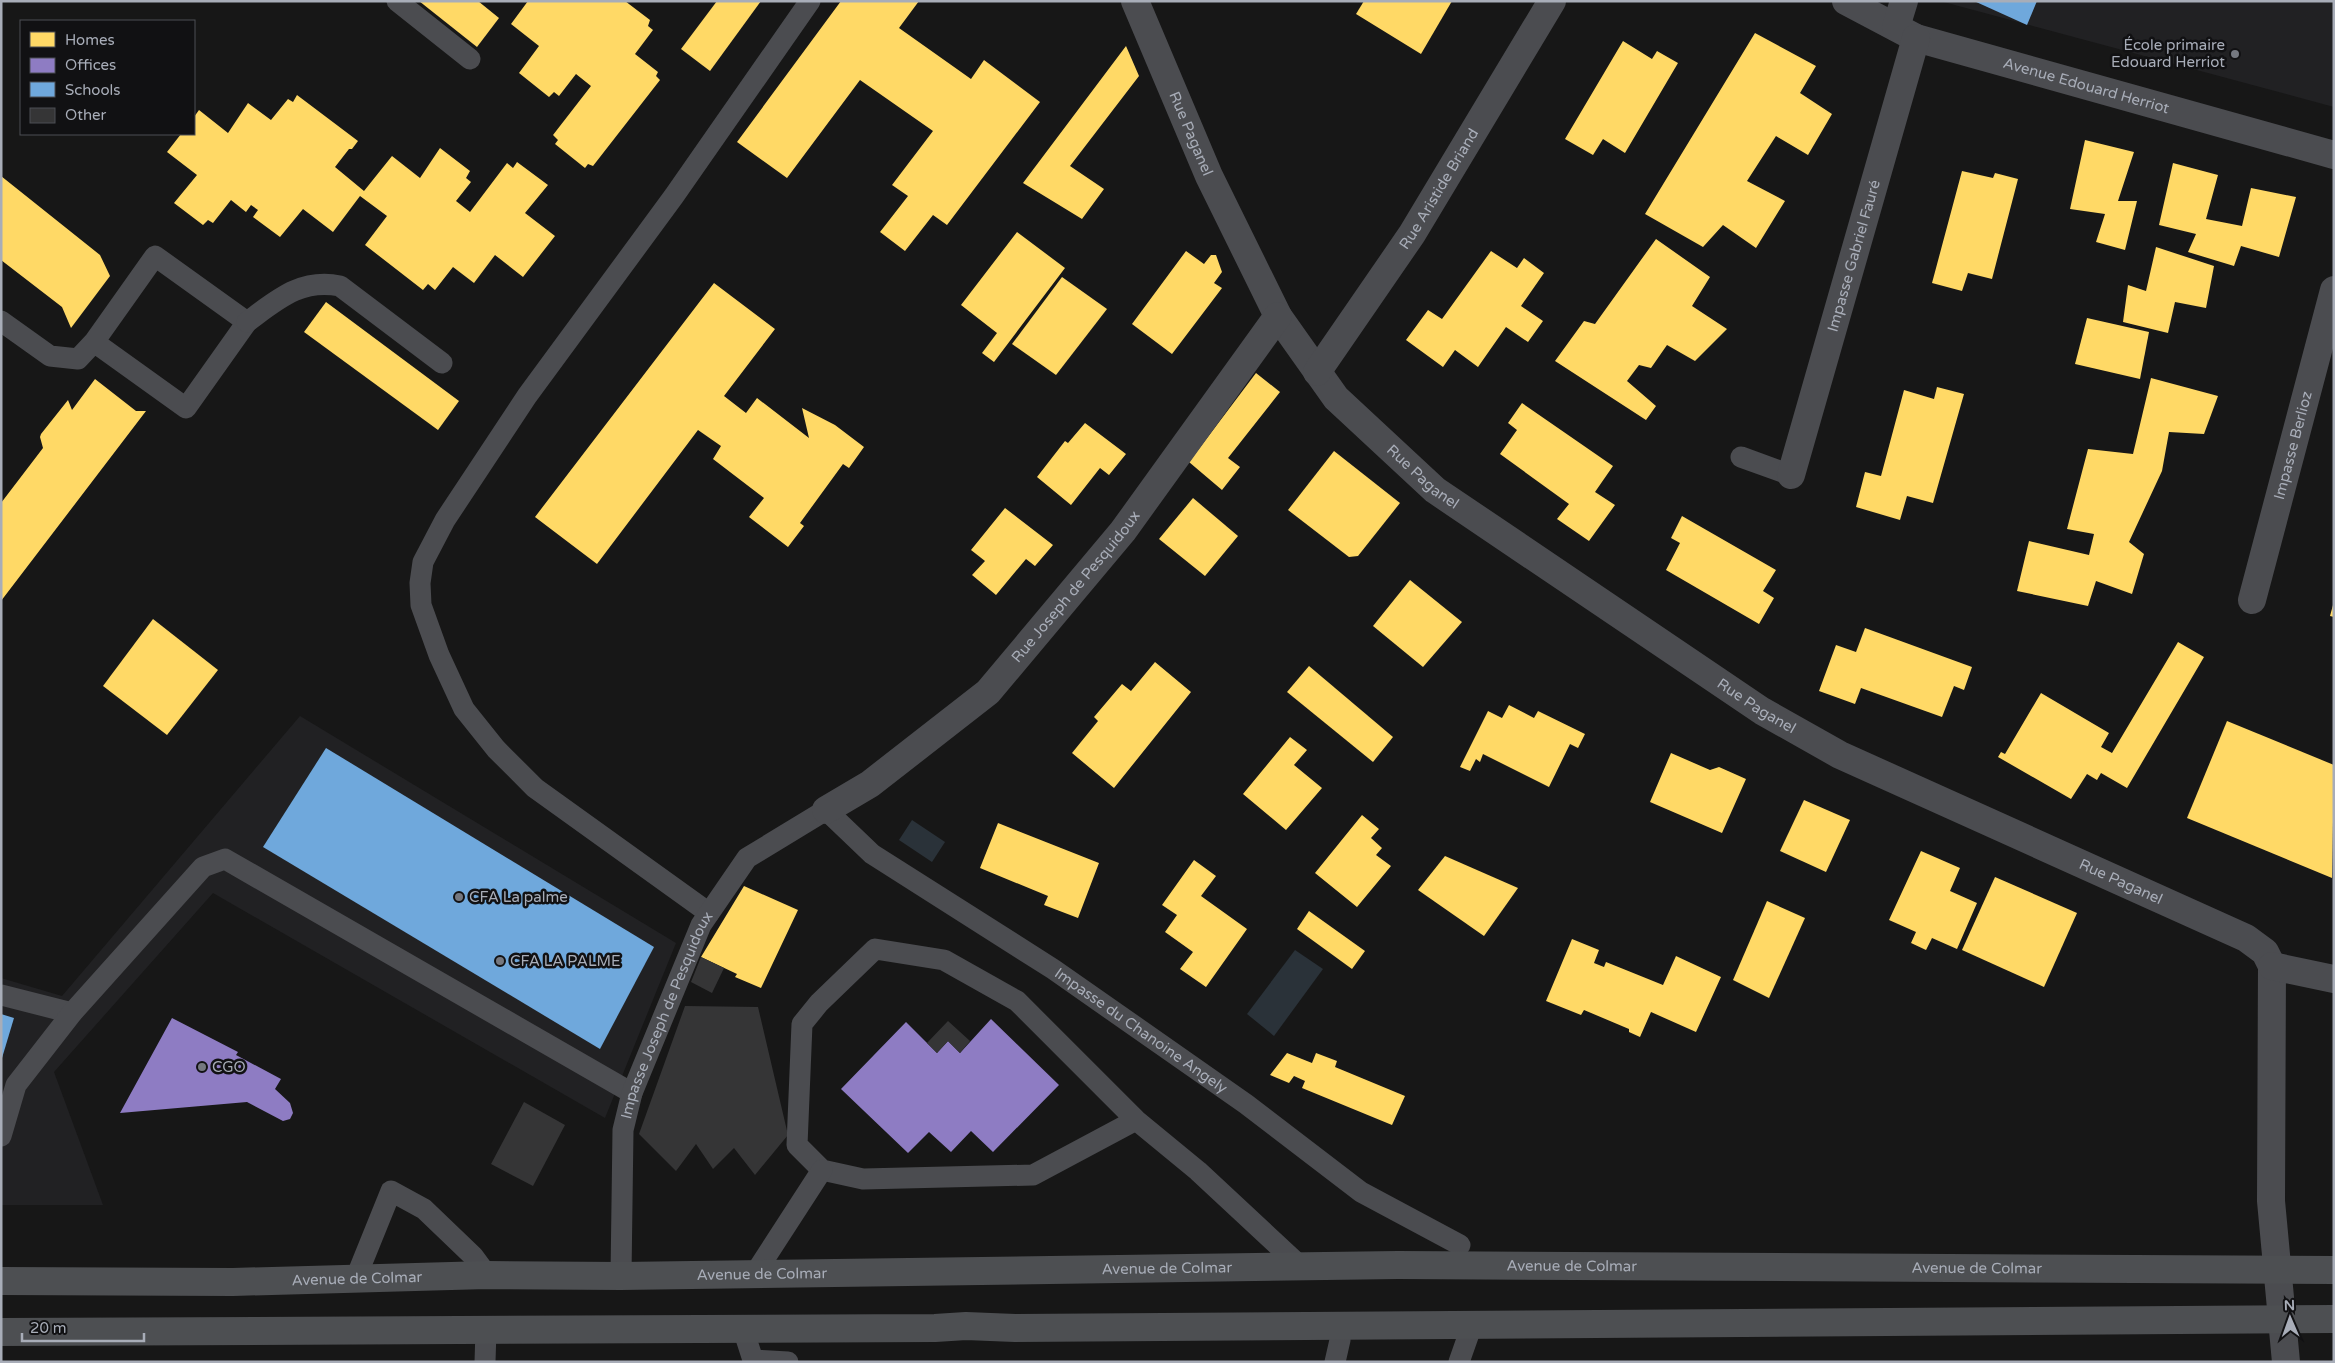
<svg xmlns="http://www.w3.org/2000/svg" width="2335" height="1363" font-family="'Varela Round',sans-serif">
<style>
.built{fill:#212123}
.water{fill:#2a3239}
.homes{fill:#ffd966}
.offices{fill:#8e7cc3}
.schools{fill:#6fa8dc}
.building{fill:#353536}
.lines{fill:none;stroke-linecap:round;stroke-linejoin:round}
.lane{stroke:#4b4c50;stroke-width:21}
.street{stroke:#4b4c50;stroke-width:28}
.primary{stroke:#4d4f52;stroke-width:28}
.poi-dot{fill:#757880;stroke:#111113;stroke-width:2}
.labels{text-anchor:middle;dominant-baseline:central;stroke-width:5;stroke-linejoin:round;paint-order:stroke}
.poi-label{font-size:15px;fill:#a8adb8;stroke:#111113;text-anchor:start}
.street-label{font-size:15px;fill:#a8adb8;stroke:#111113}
</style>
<rect width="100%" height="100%" fill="#171717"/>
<g class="built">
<polygon points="1940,1 2334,1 2334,107"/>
<polygon points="300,716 676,943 605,1118 213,893 54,1072 103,1205 1,1205 1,978 62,996"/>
</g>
<g class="water">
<polygon points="912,820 945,842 932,862 899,840"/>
<polygon points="1295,950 1323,969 1274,1036 1247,1014"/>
</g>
<g class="homes">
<polygon points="419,1 478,1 499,18 477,47"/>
<polygon points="528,1 625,1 650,20 648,26 653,30 635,54 658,72 656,76 660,80 593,166 588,164 585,168 555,144 558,140 553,135 591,86 576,74 559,96 554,92 549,97 519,73 539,46 511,24"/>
<polygon points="717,1 761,1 710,71 681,49"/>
<polygon points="841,1 919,1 899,28 971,79 984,60 1040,102 947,225 933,215 905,251 880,232 908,196 892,185 933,131 860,80 787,178 737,142"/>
<polygon points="1364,1 1452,1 1421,54 1356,14"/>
<polygon points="1755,33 1816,66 1800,93 1832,114 1808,155 1776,136 1747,181 1785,201 1756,248 1723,225 1703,247 1645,214"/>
<polygon points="1623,41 1652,59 1657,51 1678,63 1625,153 1603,139 1593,155 1565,139"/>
<polygon points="1126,46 1139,76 1070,166 1104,189 1082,219 1023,183"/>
<polygon points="297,95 358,141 352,149 349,149 335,167 364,191 392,156 420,178 440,148 470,171 466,178 471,182 456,201 470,212 507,163 513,168 517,162 548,185 525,213 555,236 523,277 495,255 474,283 453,267 435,290 428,284 423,290 365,245 387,216 360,196 333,232 303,209 280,237 253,217 258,210 251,205 246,212 231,200 213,223 208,220 203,225 174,203 197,175 167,152 181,134 194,134 194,117 199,110 228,133 248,103 271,120 288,99 293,102"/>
<polygon points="2085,140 2134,152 2118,201 2137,201 2125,250 2096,242 2105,214 2070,209"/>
<polygon points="2173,163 2218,175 2206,219 2242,226 2251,188 2296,197 2279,257 2241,246 2234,266 2188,252 2196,234 2159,225"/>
<polygon points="1962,171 1993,178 1995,173 2018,179 1992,279 1968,273 1962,291 1932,283"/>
<polygon points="1,176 100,255 110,276 71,328 62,307 1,260"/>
<polygon points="1017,232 1065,268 994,362 982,353 997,333 961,305"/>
<polygon points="1656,239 1710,277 1692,306 1727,329 1695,361 1667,345 1651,368 1639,365 1627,381 1656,406 1646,420 1555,361 1584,321 1595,324"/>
<polygon points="2156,247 2214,266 2206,308 2175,302 2168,333 2123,322 2128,285 2146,291"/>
<polygon points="1186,251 1204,264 1211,255 1216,255 1222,272 1214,283 1222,288 1172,354 1132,324"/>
<polygon points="1491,251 1517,268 1524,258 1544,273 1521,306 1543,321 1528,342 1506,327 1478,367 1455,350 1443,367 1406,340 1428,310 1442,319"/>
<polygon points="1062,277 1107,309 1056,375 1012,344"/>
<polygon points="714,283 775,329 724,396 746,413 757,398 809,438 802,408 835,425 864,447 849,468 843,464 800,523 804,526 788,547 749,517 764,498 713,459 721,446 698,430 597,564 535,517"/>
<polygon points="326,302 459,401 438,430 304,332"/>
<polygon points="2087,318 2149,332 2140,379 2075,364"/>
<polygon points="1256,373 1280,392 1228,458 1240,467 1222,490 1189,462"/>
<polygon points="2151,378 2218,396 2204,434 2169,432 2162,471 2129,542 2144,554 2132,594 2096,581 2088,606 2017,591 2029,541 2089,555 2094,534 2067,529 2088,449 2133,454"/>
<polygon points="95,379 136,411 146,411 1,601 1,503 43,448 40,437 41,434 68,400 72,410"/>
<polygon points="1937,387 1964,394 1933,503 1907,496 1900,520 1856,507 1865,472 1881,476 1904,390 1934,399"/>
<polygon points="1522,403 1613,466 1595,492 1615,505 1589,541 1557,519 1569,504 1500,454 1517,430 1508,423"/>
<polygon points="1085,423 1126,454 1109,475 1100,468 1071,505 1037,477 1065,441 1068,443"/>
<polygon points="1334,451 1400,503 1358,556 1349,557 1288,510"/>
<polygon points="1193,498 1238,536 1205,576 1159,539"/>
<polygon points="1005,508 1053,545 1035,566 1026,559 996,595 972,575 985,561 971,550"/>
<polygon points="1682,516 1776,570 1763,591 1774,598 1759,624 1666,570 1680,543 1671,538"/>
<polygon points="1410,580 1462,622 1423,667 1373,626"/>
<polygon points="2333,605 2334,605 2334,617 2330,616"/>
<polygon points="153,619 218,670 167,735 103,686"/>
<polygon points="1865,628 1972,667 1964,690 1954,686 1942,717 1861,688 1855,704 1819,691 1836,645 1856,652"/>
<polygon points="2178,642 2204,657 2127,788 2101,773 2097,780 2087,774 2071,799 1998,757 2001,752 2005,754 2041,693 2109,733 2101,747 2112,753"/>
<polygon points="1155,662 1191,692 1114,788 1072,753 1098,721 1094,717 1122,684 1131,691"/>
<polygon points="1309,666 1393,737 1373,762 1287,692"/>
<polygon points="1509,705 1534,718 1538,711 1585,734 1578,748 1570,744 1549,787 1483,754 1480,762 1476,759 1470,771 1460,767 1488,711 1502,718"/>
<polygon points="2227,721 2334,765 2332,878 2187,818"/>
<polygon points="1290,737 1307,750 1294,765 1322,788 1286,830 1243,794"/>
<polygon points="1671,753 1710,770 1719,767 1746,779 1722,833 1650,802"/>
<polygon points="1804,800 1850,820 1826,872 1780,851"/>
<polygon points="1362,815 1379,829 1371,838 1382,848 1376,855 1391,866 1357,907 1315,873"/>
<polygon points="998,823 1099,863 1078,918 1044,905 1048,896 980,868"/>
<polygon points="1921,851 1960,868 1950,891 1977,903 1957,949 1932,938 1926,950 1911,943 1916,932 1889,920"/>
<polygon points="1445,856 1518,888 1484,936 1418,890"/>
<polygon points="1194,860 1216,876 1201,896 1247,929 1206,987 1180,969 1193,952 1165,932 1177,915 1162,905"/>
<polygon points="1995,877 2077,913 2044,987 1962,950"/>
<polygon points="744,886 798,910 761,988 735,977 737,974 701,957"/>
<polygon points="1767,901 1805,918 1769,998 1733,980"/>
<polygon points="1309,911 1365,951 1352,969 1297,929"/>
<polygon points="1572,939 1599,950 1594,963 1604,967 1606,962 1663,985 1676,956 1721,977 1696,1032 1651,1012 1640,1037 1629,1032 1629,1029 1584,1010 1581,1015 1546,1001"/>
<polygon points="1287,1053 1312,1063 1316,1053 1337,1061 1335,1067 1405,1096 1392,1125 1302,1088 1305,1081 1294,1076 1289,1083 1270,1075"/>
</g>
<g class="offices">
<polygon points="172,1018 238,1052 236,1055 281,1079 275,1089 290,1103 293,1113 290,1119 283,1121 247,1102 120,1113"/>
<polygon points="991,1019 1059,1085 993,1152 971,1131 951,1152 929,1132 908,1153 841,1089 906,1022 937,1053 948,1041 960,1053"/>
</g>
<g class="schools">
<polygon points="1974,1 2037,1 2027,25"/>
<polygon points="326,748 654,947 600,1049 263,847"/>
<polygon points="1,1014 14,1018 2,1058 1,1058"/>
</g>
<g class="building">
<polygon points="701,957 724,968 712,993 691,982"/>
<polygon points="685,1006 758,1007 788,1135 755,1175 734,1148 713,1169 696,1144 676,1171 639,1134"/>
<polygon points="948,1021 970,1041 960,1053 948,1041 937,1053 927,1043"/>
<polygon points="524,1102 565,1125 533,1186 491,1164"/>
</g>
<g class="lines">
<g class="lane">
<polyline points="397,1 470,59"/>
<polyline points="1,321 50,356 78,359 94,342 155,256 247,322 186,408 94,342"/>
<path d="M 247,322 C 277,300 301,278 340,286 L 442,363"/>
<polyline points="1741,457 1791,475"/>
<polyline points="709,913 535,788 496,749 464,709 439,655 421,605 420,583 423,562 445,520 527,396 674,196 810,1"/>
<polyline points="1,995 72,1013"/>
<polyline points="1136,1120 1033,1175 863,1179 822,1170 797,1145 802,1024 819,1003 875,949 944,960 1017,1001 1136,1120 1198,1171 1300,1266"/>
<polyline points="1,1136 16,1085 72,1013 203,867 225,859 632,1093"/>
<polyline points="754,1275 822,1170"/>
<path id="s1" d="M 621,1276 L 623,1130 L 632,1093 L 701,925 L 747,858 L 826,810 L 872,854 L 1053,969 L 1246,1104 L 1361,1192 L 1460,1245"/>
<polyline points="355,1280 391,1191 424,1209 473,1256 487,1275"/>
<polyline points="743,1329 753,1360 788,1362"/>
<polyline points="485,1362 486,1330"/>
<polyline points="1335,1362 1340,1340 1340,1325"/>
<polyline points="1459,1362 1472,1325"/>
</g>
<g class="street">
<path id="s2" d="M 1135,1 L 1209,176 L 1278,316 L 1336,398 L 1435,490 L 1762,711 L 1840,755 L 2246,938 L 2265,952 L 2272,966 L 2271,1201 L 2286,1362"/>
<path id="s3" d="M 1846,1 L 1916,38 L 2334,155"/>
<polyline points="1896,27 1904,1"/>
<path id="s4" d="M 1317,372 L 1412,234 L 1552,1"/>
<path id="s5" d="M 1791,475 L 1916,38"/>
<path id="s6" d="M 2252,600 L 2334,290"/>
<path id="s7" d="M 826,810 L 870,784 L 988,692 L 1123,531 L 1278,316"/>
<polyline points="2272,966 2334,979"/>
</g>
<g class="primary">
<path id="s8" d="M 1,1281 L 233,1282 L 487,1275 L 621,1276 L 1398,1265 L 2334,1270"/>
<polyline points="1,1332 935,1328 966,1326 1015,1328 2334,1319"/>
</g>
</g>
<g class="poi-dot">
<circle cx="2235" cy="54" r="5"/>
<circle cx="459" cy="897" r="5"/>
<circle cx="500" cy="961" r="5"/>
<circle cx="202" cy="1067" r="5"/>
</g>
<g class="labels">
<g class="poi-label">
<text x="2225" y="45" text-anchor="end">École primaire<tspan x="2225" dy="17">Edouard Herriot</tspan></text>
<text x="469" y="897">CFA La palme</text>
<text x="510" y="961">CFA LA PALME</text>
<text x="212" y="1067">CGO</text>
</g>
<g class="street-label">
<text stroke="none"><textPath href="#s3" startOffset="256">Avenue Edouard Herriot</textPath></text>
<text stroke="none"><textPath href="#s2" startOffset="144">Rue Paganel</textPath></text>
<text stroke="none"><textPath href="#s4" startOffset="220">Rue Aristide Briand</textPath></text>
<text stroke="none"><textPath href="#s5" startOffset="228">Impasse Gabriel Fauré</textPath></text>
<text stroke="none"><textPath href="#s6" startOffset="160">Impasse Berlioz</textPath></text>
<text stroke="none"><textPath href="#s2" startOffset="564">Rue Paganel</textPath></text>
<text stroke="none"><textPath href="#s7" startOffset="338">Rue Joseph de Pesquidoux</textPath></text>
<text stroke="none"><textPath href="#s2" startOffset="969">Rue Paganel</textPath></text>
<text stroke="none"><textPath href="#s2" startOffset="1374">Rue Paganel</textPath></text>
<text stroke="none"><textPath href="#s1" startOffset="269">Impasse Joseph de Pesquidoux</textPath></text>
<text stroke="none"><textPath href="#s1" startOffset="925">Impasse du Chanoine Angely</textPath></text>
<text stroke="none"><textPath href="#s8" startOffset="1571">Avenue de Colmar</textPath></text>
<text stroke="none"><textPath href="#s8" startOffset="1976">Avenue de Colmar</textPath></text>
<text stroke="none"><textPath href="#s8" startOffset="1166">Avenue de Colmar</textPath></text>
<text stroke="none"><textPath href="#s8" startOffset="761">Avenue de Colmar</textPath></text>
<text stroke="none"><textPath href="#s8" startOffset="356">Avenue de Colmar</textPath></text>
</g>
</g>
<rect width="2335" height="1363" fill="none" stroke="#a8adb8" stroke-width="5"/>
<rect x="20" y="20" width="175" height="115" fill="#111113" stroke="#4d4f55"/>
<rect x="30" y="32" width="25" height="15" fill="#ffd966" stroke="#4d4f55"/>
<text x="65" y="45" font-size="15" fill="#a8adb8">Homes</text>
<rect x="30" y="58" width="25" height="15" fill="#8e7cc3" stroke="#4d4f55"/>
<text x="65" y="70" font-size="15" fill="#a8adb8">Offices</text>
<rect x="30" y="82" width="25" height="15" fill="#6fa8dc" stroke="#4d4f55"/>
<text x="65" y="95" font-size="15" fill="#a8adb8">Schools</text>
<rect x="30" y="108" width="25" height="15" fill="#353536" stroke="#4d4f55"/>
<text x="65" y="120" font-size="15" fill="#a8adb8">Other</text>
<g transform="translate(2290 1318) rotate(358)" stroke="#111113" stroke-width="4" paint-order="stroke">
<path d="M0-4L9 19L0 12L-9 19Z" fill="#a8adb8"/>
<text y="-8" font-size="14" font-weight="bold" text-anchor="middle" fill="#a8adb8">N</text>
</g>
<path d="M22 1333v8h122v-8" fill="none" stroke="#a8adb8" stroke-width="2.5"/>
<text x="30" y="1333" font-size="15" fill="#a8adb8" stroke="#111113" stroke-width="4" paint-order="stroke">20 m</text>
</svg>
